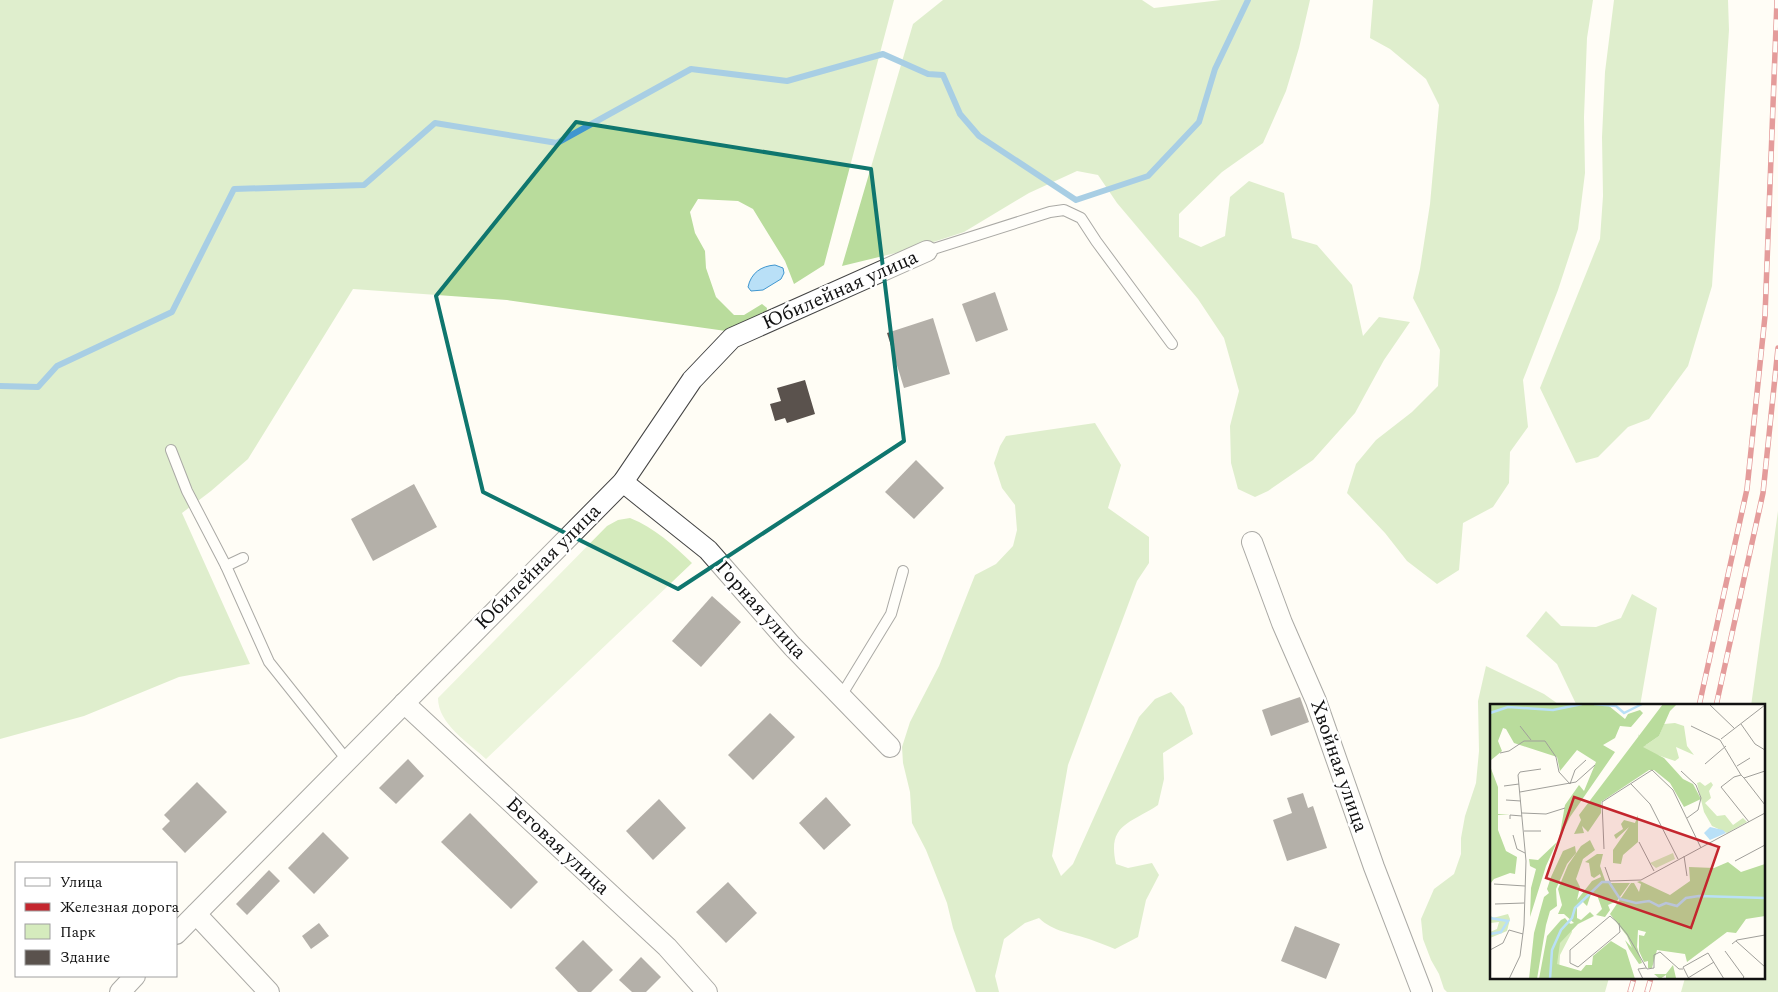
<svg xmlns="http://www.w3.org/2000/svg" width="1778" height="992" font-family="Spectral,serif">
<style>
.green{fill:#d5ebbd}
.forest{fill:#b9dc9c}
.water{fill:#b9e0f7;stroke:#3f96cf}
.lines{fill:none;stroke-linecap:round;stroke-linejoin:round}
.stream{stroke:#3f96cf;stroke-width:6}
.building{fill:#5a524d}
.service-casing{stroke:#444;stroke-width:12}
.minor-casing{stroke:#444;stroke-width:22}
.service{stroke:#fff;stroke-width:10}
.minor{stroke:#fff;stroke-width:20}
.rail-casing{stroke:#c4262e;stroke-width:5.5}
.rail{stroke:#fff;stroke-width:4;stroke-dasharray:11;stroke-linecap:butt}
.marked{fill:none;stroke:#0f766e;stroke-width:4;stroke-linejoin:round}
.labels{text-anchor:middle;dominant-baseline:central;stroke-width:5;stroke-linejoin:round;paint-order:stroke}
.street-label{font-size:20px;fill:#111;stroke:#fff}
.inset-river{fill:none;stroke:#b9e0f7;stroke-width:2.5}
.inset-road{fill:none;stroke:#a09f9a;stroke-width:1}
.view{fill:#c4262e;fill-opacity:0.15;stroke:#c4262e;stroke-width:2.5}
.inset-edge{fill:none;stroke:#111;stroke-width:2.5}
</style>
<rect width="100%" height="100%" fill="#fffdf5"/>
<path class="green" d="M 630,518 C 655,528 673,545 692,563 L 486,759 C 469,743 438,724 438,698 L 607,526 L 618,520 Z"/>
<g class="forest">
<polygon points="0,0 894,0 824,265 794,284 785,261 753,209 738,201 698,199 690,212 695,233 705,251 706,268 716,297 734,315 744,315 762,304 767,308 766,315 733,332 507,300 353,289 248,459 211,491 182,513 250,664 179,677 84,716 0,739"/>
<polygon points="943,0 1142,0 1154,8 1221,0 1310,0 1299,48 1286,91 1263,143 1222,172 1179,214 1179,237 1201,247 1225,236 1230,197 1249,181 1284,193 1292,238 1317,245 1352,285 1363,336 1379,317 1410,322 1384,360 1355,413 1313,460 1268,491 1255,497 1238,489 1231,463 1230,426 1239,391 1224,338 1198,299 1117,203 1098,175 1077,171 1029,193 964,232 912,249 842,266 913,24"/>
<polygon points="1373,0 1593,0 1587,38 1584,117 1585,173 1578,229 1558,290 1523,380 1528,427 1510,452 1509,483 1493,507 1463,523 1459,570 1437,584 1407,561 1385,533 1347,493 1356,464 1376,440 1412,412 1438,386 1440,350 1413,298 1420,269 1430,204 1439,105 1426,79 1390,49 1370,38"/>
<polygon points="1614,0 1728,0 1729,30 1712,286 1688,366 1649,419 1628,427 1598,457 1576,463 1540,388 1600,239 1603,196 1602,137 1605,72"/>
<path d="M 1095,423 L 1121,465 L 1108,508 L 1149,537 L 1149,563 L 1137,581 L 1068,765 L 1052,856 L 1061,876 L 1073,864 L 1139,717 L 1155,699 L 1171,692 L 1184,707 L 1193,734 L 1163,753 L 1164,779 L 1158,805 C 1130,824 1107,824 1116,864 L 1128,868 L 1152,863 L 1159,875 L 1146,900 L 1138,937 L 1115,949 C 1107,946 1098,942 1089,939 C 1072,933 1053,932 1039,918 L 1025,923 L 1004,939 L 995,976 L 999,992 L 976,992 L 953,928 L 947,903 L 926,850 L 912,823 L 910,792 L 903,763 L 902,747 L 910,722 L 939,666 L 975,575 L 996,564 L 1013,546 L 1017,530 L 1015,505 L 1002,488 L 994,463 L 1000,446 L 1006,436 Z"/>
<polygon points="1778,511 1778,992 1681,992 1685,978 1764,978 1764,706 1751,706"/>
<polygon points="1632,594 1657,608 1640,706 1577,706 1557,664 1526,636 1546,611 1561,626 1596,627 1621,618"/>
<polygon points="1486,666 1544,694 1561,706 1492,706 1492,978 1609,978 1605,992 1447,992 1444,989 1439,974 1431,960 1423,939 1421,919 1434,889 1454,874 1461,854 1461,838 1465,816 1476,783 1479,751 1478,701"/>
</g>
<path class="water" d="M 775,265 L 783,268 L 784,273 L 781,279 L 763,290 L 751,291 L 748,287 C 751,273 761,266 775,265 Z"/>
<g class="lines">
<polyline class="stream" points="0,386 38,387 57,366 172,312 234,189 364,185 435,123 557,143 691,69 787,81 883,54 928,74 943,75 960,114 979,136 1076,200 1148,176 1199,122 1215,69 1248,0"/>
</g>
<g class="building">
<polygon points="995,292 1008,330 976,342 962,304"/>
<polygon points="933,318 950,374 904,388 887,333"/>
<polygon points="805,380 815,414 787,423 785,418 775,421 770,404 781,401 777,388"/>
<polygon points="916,460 944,488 914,519 885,492"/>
<polygon points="414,484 437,527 373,561 351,519"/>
<polygon points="712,596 741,622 701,667 672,641"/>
<polygon points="1300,697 1309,722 1271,736 1262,710"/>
<polygon points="770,713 795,737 753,780 728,755"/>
<polygon points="408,759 424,776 396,804 379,788"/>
<polygon points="197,782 227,812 185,853 162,829 170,821 164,815"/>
<polygon points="1303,793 1308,808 1313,806 1327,848 1287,861 1273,820 1292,813 1287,798"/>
<polygon points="826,797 851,825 824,850 799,823"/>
<polygon points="659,799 686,828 653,860 626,831"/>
<polygon points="470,813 538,882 511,909 441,842"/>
<polygon points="323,832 349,858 314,894 288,868"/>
<polygon points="269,870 280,881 247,915 236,904"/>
<polygon points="728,882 757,913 726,943 696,912"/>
<polygon points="319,923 329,936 311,949 302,936"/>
<polygon points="1295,926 1340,944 1326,979 1281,961"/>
<polygon points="583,940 613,970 591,992 578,992 555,968"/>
<polygon points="641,957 661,977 646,992 632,992 619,980"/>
</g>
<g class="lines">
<defs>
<g id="service">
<polyline points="927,251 1050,212 1064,210 1081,218 1096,241 1172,344"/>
<polyline points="171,450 187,491 226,566"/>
<polyline points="243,558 226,566 269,662 347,760"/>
<polyline points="841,696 891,614 903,571"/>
</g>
<g id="minor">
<polyline points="623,482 708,550 792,646 890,747"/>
<polyline points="1252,542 1282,623 1316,701 1374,867 1422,992"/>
<polyline points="404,703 667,947 707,992"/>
<polyline points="196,914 269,992"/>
<polyline points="176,934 623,482 692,380 732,338 927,251"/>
<polyline points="120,992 135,976"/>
</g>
</defs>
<use href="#service" class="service-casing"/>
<use href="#minor" class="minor-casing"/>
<use href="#service" class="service"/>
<use href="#minor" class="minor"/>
<defs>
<g id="rail">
<polyline points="1699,706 1747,489 1765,316 1777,0"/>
<polyline points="1716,706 1763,493 1778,348"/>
<polyline points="1630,992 1634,978"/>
<polyline points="1647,992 1651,978"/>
</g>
</defs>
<use href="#rail" class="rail-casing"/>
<use href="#rail" class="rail"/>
</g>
<path d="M0 0H1778V992H0ZM 576,122 L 871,169 L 904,441 L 678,589 L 483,492 L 436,296 Z" fill="#fffdf5" fill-opacity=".55" fill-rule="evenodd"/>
<path class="marked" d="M 576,122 L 871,169 L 904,441 L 678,589 L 483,492 L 436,296 Z"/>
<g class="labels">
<g class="street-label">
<text transform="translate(840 290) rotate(-24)">Юбилейная улица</text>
<text transform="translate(538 567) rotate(-45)">Юбилейная улица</text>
<text transform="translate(761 610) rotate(48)">Горная улица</text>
<text transform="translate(1339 766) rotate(71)">Хвойная улица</text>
<text transform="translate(558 846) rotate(43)">Беговая улица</text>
</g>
</g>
<g transform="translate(1490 704)">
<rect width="275" height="275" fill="#fffdf5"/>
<path d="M 185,19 L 194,22 L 197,42 L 204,51 L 186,43 L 189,54 L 185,57 L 156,47 L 172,67 L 158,62 L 148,30 L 156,41 L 169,32 L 174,20 ZM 210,78 L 215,82 L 221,78 L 223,81 L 219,87 L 221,94 L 215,99 L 227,112 L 235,111 L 243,121 L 253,114 L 257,118 L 237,129 L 222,122 L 214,108 L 207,79 ZM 183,149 L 185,155 L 166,164 L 160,159 ZM 18,210 L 20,215 L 17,227 L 0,234 L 0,228 L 7,225 L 9,218 L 0,219 L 0,211 L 3,214 ZM 80,218 L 82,228 L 70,251 L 69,267 L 57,275 L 59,251 Z" fill="#d5ebbd"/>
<path d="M 0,0 L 106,0 L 119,2 L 135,15 L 138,10 L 150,6 L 153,9 L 141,23 L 130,22 L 125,34 L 113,41 L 125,48 L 80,113 L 69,135 L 75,101 L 89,81 L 94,87 L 106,58 L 87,46 L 70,67 L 67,53 L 24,39 L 16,25 L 13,24 L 8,37 L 12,47 L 0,57 ZM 173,0 L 187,0 L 180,7 L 169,32 L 153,43 L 174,54 L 193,75 L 203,80 L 211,95 L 194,103 L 180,79 L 164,66 L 159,66 L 111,98 L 111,109 L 98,128 L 92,122 L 94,129 L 84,130 L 91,116 L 89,111 ZM 0,62 L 8,83 L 8,110 L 20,110 L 8,111 L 8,126 L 16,147 L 27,153 L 25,170 L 20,169 L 4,175 L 0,180 ZM 148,111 L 148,138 L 133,151 L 131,160 L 123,159 L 123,146 L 139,123 L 126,135 L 124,131 L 133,125 L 131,120 L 134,116 L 145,119 ZM 100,136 L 105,146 L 93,155 L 86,175 L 90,183 L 87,196 L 102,177 L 111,173 L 110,170 L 104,174 L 101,172 L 99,159 L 95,158 L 107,150 L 113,150 L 110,162 L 116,179 L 140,179 L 127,197 L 118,201 L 120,206 L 115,213 L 106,211 L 112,205 L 107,191 L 101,190 L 97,202 L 92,197 L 87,203 L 87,214 L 91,216 L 100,208 L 104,212 L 88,220 L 70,239 L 67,260 L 91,267 L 96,261 L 102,261 L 103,252 L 121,237 L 136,246 L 145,275 L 49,275 L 57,232 L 71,216 L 75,214 L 80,220 L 84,219 L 74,210 L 68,210 L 72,201 L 68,185 L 78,161 L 91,142 ZM 67,138 L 56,162 L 40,213 L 41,184 L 46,165 L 40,162 L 39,155 L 48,156 ZM 85,142 L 86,149 L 77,160 L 66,185 L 67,202 L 60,207 L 56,221 L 47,275 L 39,275 L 44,229 L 54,193 L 59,189 L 57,185 L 61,173 L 73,147 ZM 238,158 L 251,168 L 275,160 L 275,212 L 256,215 L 246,229 L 237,228 L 197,258 L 195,250 L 167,246 L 162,264 L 158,264 L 158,257 L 154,258 L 149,247 L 149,231 L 154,232 L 156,228 L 148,226 L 147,243 L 152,259 L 149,260 L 139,245 L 135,236 L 142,244 L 137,232 L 120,210 L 141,179 L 144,179 L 149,188 L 151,180 L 147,178 L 150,177 L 180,191 L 200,177 L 199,163 L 224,164 ZM 183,261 L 186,274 L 176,275 L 176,271 L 170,275 L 164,270 L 176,270 Z" fill="#b9dc9c"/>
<path d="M 220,123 L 233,126 L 236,129 L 220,136 L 214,129 Z" fill="#b9e0f7"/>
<path class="inset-river" d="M 104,0 L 126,2 L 134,9 L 152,0M 0,9 L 18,3 L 63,6 L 92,0M 0,214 L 18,217 L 11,228 L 0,230M 60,275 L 62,246 L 71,226 L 82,214 L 85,204 L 112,178 L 119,178 L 130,195 L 146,199 L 159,197 L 169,202 L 176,199 L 187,202 L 196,194 L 209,192 L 275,194"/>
<path class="inset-road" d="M 219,0 L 245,25M 251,20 L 265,40 L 275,46M 30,22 L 41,36M 201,22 L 230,36 L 251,71M 231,35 L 275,1M 10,49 L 19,47 L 34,37 L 55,37 L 66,53 L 69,68 L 80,80M 215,60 L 236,42M 247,62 L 260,54M 191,67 L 206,81 L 211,94 L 208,106 L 197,114M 254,74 L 275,101M 80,80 L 85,66 L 96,56M 141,80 L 160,100 L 188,155M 14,82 L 29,80M 30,88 L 86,78 L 105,61M 16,96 L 31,97M 32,109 L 56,110 L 75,104M 20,115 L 20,111 L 32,112M 259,118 L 231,83 L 244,73 L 251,71 L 254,74 L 275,67M 34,127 L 51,127M 23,131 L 27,145 L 35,149M 149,138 L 164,167M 114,145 L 112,98 L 162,66 L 183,86 L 211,144M 194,152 L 197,172M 245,157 L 275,141M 115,163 L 120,177 L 151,176 L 275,109M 4,180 L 35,182M 5,200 L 34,199M 129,219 L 130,228 L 88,263 L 80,259 L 80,246 L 120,212 L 127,218 L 137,230 L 157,265 L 164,264 L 164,251 L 170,248 L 189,265 L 193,265M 246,237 L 275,263M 242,240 L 247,236 L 275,231M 0,246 L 13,239 L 19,226 L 33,230M 235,247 L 254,273 L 252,275M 198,274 L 224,258M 19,275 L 30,252 L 34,221 L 36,157 L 28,71 L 30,68 L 51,65M 153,275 L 148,265 L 156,264M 199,275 L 193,263 L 218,249 L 234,275"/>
<path class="view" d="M 84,93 L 229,143 L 201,224 L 56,174 Z"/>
<rect width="275" height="275" class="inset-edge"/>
</g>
<rect x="15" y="862" width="162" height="115" fill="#ffffff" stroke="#a0a0a0"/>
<rect x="25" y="878" width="25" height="8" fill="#ffffff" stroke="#a0a0a0"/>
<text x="60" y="887" font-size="15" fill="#111111">Улица</text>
<rect x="25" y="903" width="25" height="8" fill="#c4262e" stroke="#a0a0a0"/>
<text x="60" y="912" font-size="15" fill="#111111">Железная дорога</text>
<rect x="25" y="924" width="25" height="15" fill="#d5ebbd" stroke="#a0a0a0"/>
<text x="60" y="937" font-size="15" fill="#111111">Парк</text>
<rect x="25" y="950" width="25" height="15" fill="#5a524d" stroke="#a0a0a0"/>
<text x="60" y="962" font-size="15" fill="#111111">Здание</text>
</svg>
